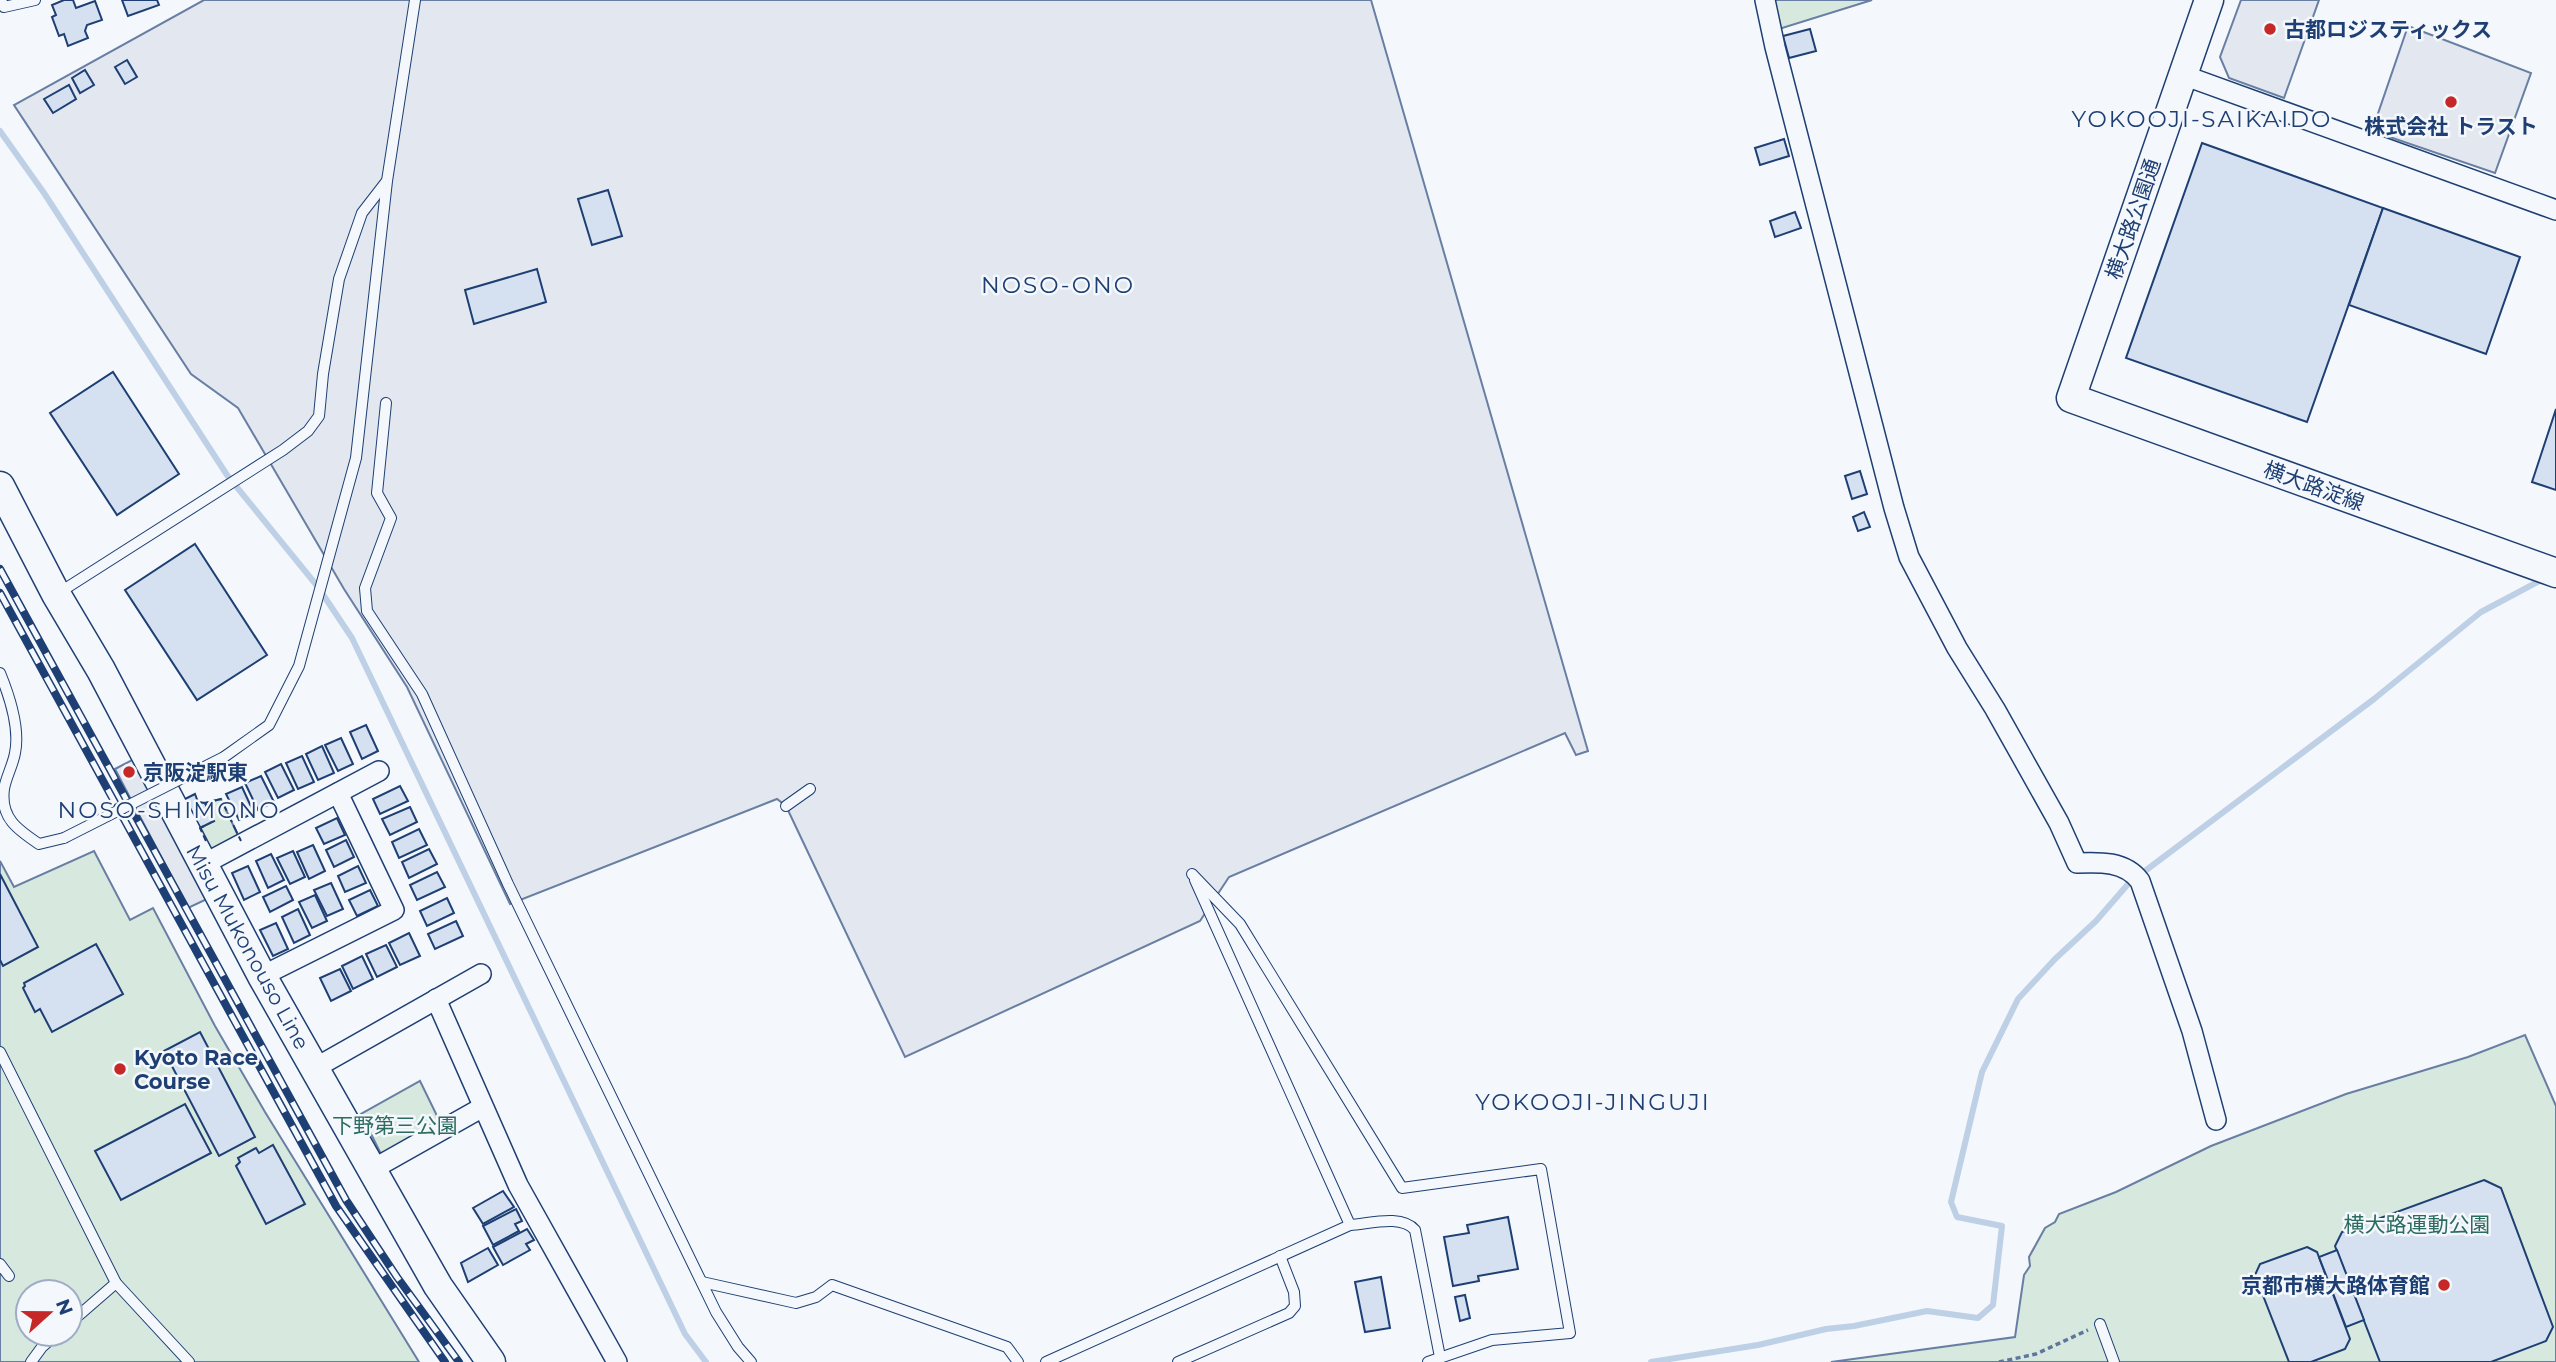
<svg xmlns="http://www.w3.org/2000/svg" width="2556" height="1362" font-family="Montserrat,'Noto Sans JP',sans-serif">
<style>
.green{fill:#d7e8df;stroke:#687fa3;stroke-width:2;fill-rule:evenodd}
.parking{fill:#e3e8f0;stroke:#687fa3;stroke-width:2}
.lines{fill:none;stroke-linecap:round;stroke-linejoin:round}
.stream{stroke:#bed0e5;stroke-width:6}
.building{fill:#d5e0f0;stroke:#1d3f73;stroke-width:2}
.lane-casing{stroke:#1d3f73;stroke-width:12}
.street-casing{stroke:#1d3f73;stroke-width:22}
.secondary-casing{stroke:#1d3f73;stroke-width:31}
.path{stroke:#5e769c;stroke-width:3.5;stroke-dasharray:5 3.5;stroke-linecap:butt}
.lane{stroke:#f4f7fb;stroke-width:10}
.street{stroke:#f4f7fb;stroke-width:19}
.secondary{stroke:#f4f7fb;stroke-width:28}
.rail-casing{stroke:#1d3f73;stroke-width:8}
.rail{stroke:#f4f7fb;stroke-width:5;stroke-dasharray:16;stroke-linecap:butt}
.lane-bridge-casing{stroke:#1d3f73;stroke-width:12;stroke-linecap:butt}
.lane-bridge{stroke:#f4f7fb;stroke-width:10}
.fence{stroke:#1d3f73;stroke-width:2;stroke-dasharray:9 3.5;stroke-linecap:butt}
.poi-dot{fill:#c62828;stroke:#f4f7fb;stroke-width:2.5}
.labels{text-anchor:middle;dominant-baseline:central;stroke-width:5;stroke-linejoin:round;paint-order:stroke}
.poi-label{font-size:21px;font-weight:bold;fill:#1d3f73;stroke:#f4f7fb;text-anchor:start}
.street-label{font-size:21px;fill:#1d3f73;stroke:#f4f7fb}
.park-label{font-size:21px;fill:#2c6c60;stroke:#f4f7fb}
.neighbourhood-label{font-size:23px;letter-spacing:2px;fill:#1d3f73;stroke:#f4f7fb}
</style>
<rect width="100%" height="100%" fill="#f4f7fb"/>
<g class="green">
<polygon points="1773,0 1872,0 1779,29"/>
<polygon points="221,799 242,844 214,857 200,828 214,821 205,803"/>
<path d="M 94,851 L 130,920 L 153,908 L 215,1026 L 265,1112 L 419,1362 L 0,1362 L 0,861 L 14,887 ZM 28,1292 L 70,1292 L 70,1334 L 28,1334 Z"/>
<polygon points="2525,1035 2556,1106 2556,1362 1831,1362 2015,1337 2024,1275 2030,1266 2029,1257 2045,1228 2055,1222 2059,1214 2116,1192 2211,1146 2346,1094 2468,1057"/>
<polygon points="420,1081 442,1126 384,1160 361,1114"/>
</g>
<g class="parking">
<polygon points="204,0 1371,0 1588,751 1576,755 1565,733 1229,877 1200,921 905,1057 786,806 777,799 510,904 407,687 344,589 238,408 191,374 14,105"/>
<polygon points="2241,0 2319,0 2284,98 2229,78 2220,57"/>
<polygon points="2408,26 2531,73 2495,173 2372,131"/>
<polygon points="134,759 207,899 188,908 115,769"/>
</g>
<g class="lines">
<g class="stream">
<polyline points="0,131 44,193 227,475 318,587 352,638 685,1334 706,1362"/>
<polyline points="1651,1362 1758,1345 1826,1329 1854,1326 1927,1311 1978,1318 1993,1305 2002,1226 1957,1217 1951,1202 1982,1072 2018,999 2055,959 2096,921 2129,883 2374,699 2481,612 2545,578"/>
</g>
</g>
<g class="building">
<polygon points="64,0 73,0 76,8 95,1 102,20 87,25 85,31 88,38 68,46 64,34 59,36 52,17 56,15 52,5"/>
<polygon points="122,0 157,0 159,5 128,16"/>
<polygon points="1810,29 1816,51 1789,58 1783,36"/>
<polygon points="127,60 137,77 125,84 115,67"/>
<polygon points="85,70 94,85 80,93 72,78"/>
<polygon points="69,85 76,99 53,113 44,99"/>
<polygon points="1784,139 1789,156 1760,165 1755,148"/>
<polygon points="2202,143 2383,208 2307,422 2126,358"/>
<polygon points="608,190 622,236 592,245 578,199"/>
<polygon points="2383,208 2520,257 2486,354 2349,305"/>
<polygon points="1795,212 1801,228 1775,237 1770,221"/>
<polygon points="537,269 546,302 474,324 465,290"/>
<polygon points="113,372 179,474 117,515 50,413"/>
<polygon points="2556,409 2556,490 2532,482"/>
<polygon points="1860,471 1867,494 1852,499 1845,476"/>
<polygon points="1864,512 1870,527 1858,531 1853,517"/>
<polygon points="195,544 267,655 197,700 125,590"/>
<polygon points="366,725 378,751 362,759 350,732"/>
<polygon points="341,738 353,764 338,771 325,745"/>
<polygon points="322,746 334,773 318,780 306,754"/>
<polygon points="302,756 314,782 298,789 286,763"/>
<polygon points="281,764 294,790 278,798 265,772"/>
<polygon points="261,776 274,802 258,810 245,783"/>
<polygon points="400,786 408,801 380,814 373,799"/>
<polygon points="242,787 254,813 239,820 226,794"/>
<polygon points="195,794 198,802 205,803 214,821 200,828 185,799"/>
<polygon points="410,807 417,822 390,835 382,819"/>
<polygon points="337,818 345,835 324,844 316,828"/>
<polygon points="419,829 427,845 399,858 392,842"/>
<polygon points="346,840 354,857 334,867 326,850"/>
<polygon points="313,845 325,871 309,879 297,852"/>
<polygon points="429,849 437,864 409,878 402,862"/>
<polygon points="293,851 305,877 290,884 277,858"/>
<polygon points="271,854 284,880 268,888 256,861"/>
<polygon points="248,866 260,892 244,900 232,873"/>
<polygon points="358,866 366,883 345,892 338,876"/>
<polygon points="437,872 445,887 417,900 410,885"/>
<polygon points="0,874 38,947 3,966 0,960"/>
<polygon points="331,883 343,909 327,916 314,890"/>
<polygon points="286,886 293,900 270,912 263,897"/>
<polygon points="370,890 378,906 357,916 349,900"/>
<polygon points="315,895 327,921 312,928 299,902"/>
<polygon points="447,898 454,913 427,926 420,911"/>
<polygon points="298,909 310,935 294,943 282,917"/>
<polygon points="456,921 463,936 435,949 428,934"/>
<polygon points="276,923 288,949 273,956 260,930"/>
<polygon points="409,933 420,956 400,965 389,943"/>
<polygon points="96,944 123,994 52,1032 40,1009 35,1012 23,988 25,986 24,983"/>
<polygon points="386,945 397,967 377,977 366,954"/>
<polygon points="362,956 373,979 353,989 342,966"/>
<polygon points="340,969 351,991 331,1001 320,978"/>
<polygon points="200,1032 255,1137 219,1156 164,1051"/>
<polygon points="185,1104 211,1153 121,1200 95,1151"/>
<polygon points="273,1145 305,1204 266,1224 236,1166 240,1162 238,1158 256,1148 259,1153"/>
<polygon points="2484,1180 2501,1188 2553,1327 2546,1341 2491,1362 2380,1362 2335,1246 2342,1232"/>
<polygon points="503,1191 514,1207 483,1224 473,1208"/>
<polygon points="516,1209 522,1221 515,1224 519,1231 493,1245 483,1226"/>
<polygon points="1508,1217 1518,1269 1478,1276 1479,1281 1453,1286 1444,1237 1469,1233 1467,1225"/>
<polygon points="527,1229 534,1240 526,1244 530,1250 503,1265 493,1247"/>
<polygon points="2307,1247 2317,1252 2350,1339 2345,1349 2311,1362 2289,1362 2255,1275 2260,1264"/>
<polygon points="488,1248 498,1265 468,1282 461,1263"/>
<polygon points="2337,1250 2364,1320 2346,1327 2319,1257"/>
<polygon points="1381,1277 1390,1328 1365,1332 1355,1282"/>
<polygon points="1465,1295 1470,1318 1460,1321 1455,1297"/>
</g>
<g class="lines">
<defs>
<g id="lane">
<polyline points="1,0 4,7 35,0"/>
<polyline points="386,403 377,493 391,518 365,588 367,611 422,694 508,884 716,1312 738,1347 751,1362"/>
<polyline points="57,594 283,450 308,431 319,416 323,374 339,279 362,213 386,182"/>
<path d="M 0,673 C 9,695 20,729 15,753 C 13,765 6,777 4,789 C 0,818 18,830 39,844 L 64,838"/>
<polyline points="224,757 269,725 299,666 356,458 387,181 415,0"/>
<polyline points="786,806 810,789"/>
<polyline points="1192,874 1240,924 1402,1188 1541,1169 1570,1333 1492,1340 1428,1362"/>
<polyline points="1195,880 1350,1225"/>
<polyline points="0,1052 116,1283 189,1362"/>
<polyline points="0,1264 9,1276"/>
<polyline points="702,1282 796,1303 816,1297 832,1285 1007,1347 1018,1362"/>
<polyline points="70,1323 116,1283"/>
<polyline points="2100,1324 2114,1362"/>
<polyline points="31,1362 42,1347 57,1334"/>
<path d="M 1046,1362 L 1350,1225 C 1369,1224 1401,1214 1415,1230 L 1440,1357"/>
<polyline points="1178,1362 1289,1313 1295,1306 1294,1292 1280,1256"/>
</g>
<g id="street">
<path d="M 1765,0 L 1775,47 L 1894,508 L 1909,557 L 1957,648 L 1995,709 L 2059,823 L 2077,863 C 2100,862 2125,861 2140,881 L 2192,1031 L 2216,1120"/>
<polyline points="2183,75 2556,210"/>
<polyline points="202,865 379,771"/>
<polyline points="262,976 394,910 338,793"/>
<polyline points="436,999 518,1185 617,1362"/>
<polyline points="315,1068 481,974"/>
<polyline points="373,1169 483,1107"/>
</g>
<g id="secondary">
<polyline points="2209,0 2071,398 2556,573"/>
<polyline points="0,486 56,594 101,670 262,976 438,1286 491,1362"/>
</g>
</defs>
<use href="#lane" class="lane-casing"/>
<use href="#street" class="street-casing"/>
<use href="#secondary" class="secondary-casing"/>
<polyline class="path" points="1999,1362 2036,1354 2088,1330"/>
<use href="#lane" class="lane"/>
<use href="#street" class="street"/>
<use href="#secondary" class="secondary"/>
<defs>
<g id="rail">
<polyline points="0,569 346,1200 397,1277 459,1362"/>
<polyline points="0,593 336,1206 445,1362"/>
</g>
</defs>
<use href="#rail" class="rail-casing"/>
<use href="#rail" class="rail"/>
<defs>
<polyline id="lane-bridge" points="64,838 224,757"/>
</defs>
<use href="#lane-bridge" class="lane-bridge-casing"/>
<use href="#lane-bridge" class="lane-bridge"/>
<g class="fence">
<polyline points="207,807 205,803 221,799 241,841"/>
<polyline points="204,826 200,828 206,841"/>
</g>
</g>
<g class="poi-dot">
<circle cx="2270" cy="29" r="7"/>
<circle cx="2451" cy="102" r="7"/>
<circle cx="129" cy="772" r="7"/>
<circle cx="120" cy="1069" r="7"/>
<circle cx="2444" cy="1285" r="7"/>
</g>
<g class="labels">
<g class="poi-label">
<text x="2284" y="29">古都ロジスティックス</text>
<text x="2451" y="126" text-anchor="middle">株式会社 トラスト</text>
<text x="143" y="772">京阪淀駅東</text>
<text x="134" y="1057">Kyoto Race<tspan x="134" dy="24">Course</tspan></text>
<text x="2430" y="1285" text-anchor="end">京都市横大路体育館</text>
</g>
<g class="street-label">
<text transform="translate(2133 219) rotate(-71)">横大路公園通</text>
<text transform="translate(2314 486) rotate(20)">横大路淀線</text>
<text transform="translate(248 947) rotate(61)">Misu Mukonouso Line</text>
</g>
<g class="park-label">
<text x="395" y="1125">下野第三公園</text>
<text x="2417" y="1224">横大路運動公園</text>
</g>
<g class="neighbourhood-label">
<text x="2202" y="119">YOKOOJI-SAIKAIDO</text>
<text x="1058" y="285">NOSO-ONO</text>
<text x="169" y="810">NOSO-SHIMONO</text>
<text x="1593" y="1102">YOKOOJI-JINGUJI</text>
</g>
</g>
<g transform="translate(49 1313) rotate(69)"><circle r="33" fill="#f4f7fb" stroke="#9eadc5" stroke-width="2"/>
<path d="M0-5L12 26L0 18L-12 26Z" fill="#c62828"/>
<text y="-10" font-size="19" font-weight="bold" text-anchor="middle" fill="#1d3f73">N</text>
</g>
</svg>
